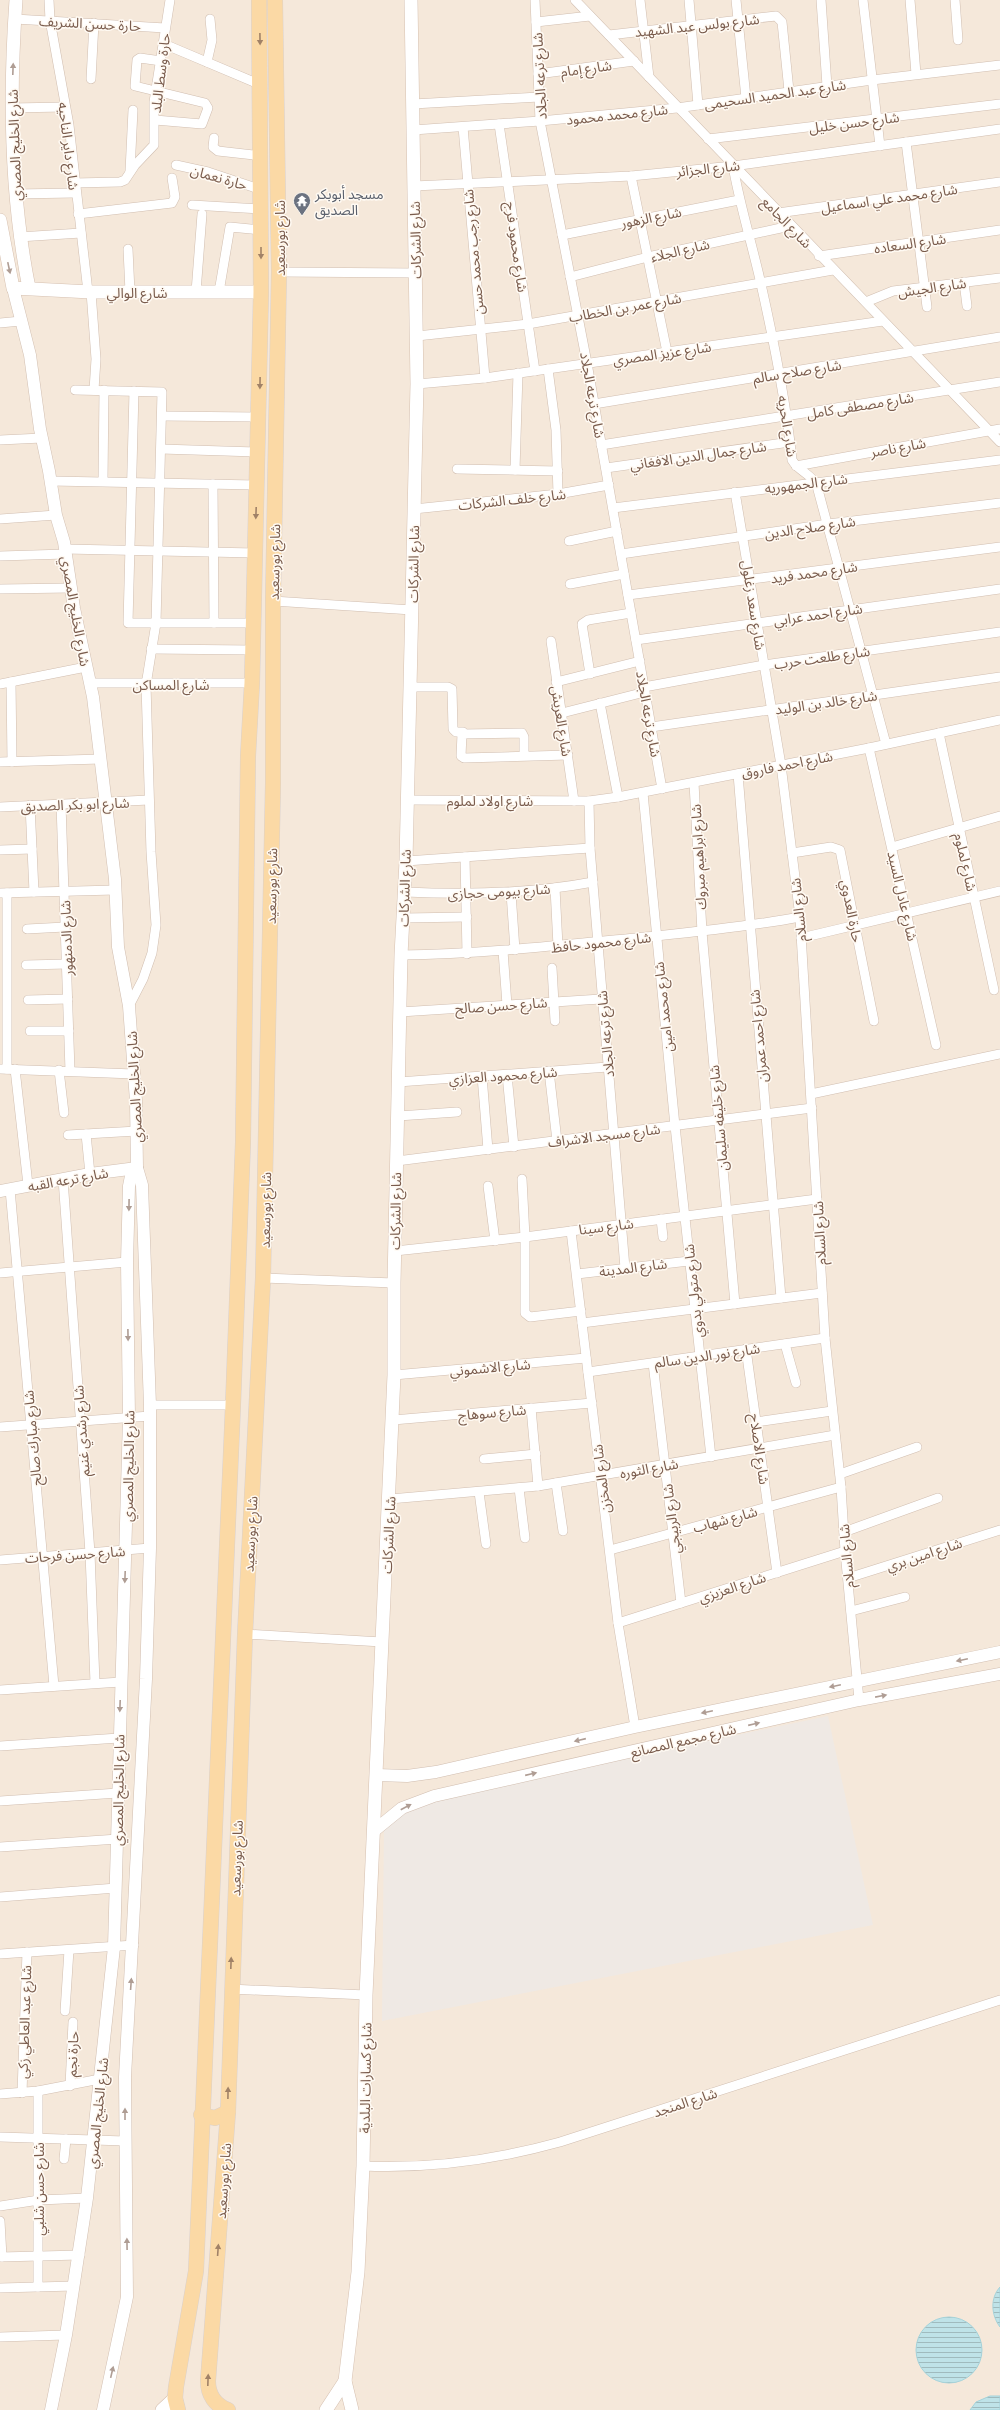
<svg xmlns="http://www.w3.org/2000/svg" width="1000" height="2410" font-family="Barlow,'Noto Sans Arabic',sans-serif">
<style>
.residential{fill:#f5e8da}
.industrial{fill:#efe9e4}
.water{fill:url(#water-rules);stroke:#a5d3da}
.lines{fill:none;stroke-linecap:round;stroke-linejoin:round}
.minor-casing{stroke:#d1beb0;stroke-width:10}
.tertiary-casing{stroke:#d1beb0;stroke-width:13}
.secondary-casing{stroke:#d6c0b0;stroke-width:14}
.primary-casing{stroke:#dad1cd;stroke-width:16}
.minor{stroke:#fff;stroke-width:9}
.tertiary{stroke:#fff;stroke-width:12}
.secondary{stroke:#fff;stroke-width:13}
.primary{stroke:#fbd9a5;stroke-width:15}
.oneway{fill:#a18267}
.oneway2{fill:#af9d94}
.labels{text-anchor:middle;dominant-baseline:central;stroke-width:3;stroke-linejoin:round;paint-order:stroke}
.street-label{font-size:14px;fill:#7a5c4d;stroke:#fffaf3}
.worship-label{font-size:14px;fill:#5b616d;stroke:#fffaf3;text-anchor:start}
</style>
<defs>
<pattern id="water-rules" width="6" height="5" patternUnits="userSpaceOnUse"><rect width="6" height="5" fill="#bfe3e8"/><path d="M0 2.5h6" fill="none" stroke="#a0bbbe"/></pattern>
</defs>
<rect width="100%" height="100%" fill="#fdf6ec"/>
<rect class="residential" x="0" y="0" width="1000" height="2410"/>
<polygon class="industrial" points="828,1716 873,1925 382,2021 384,1824 420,1801"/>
<g class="water">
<path d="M 1000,2287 L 1000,2327 C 991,2315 990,2298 1000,2287 Z"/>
<circle cx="949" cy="2350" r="33"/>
<polygon points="990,2396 1000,2396 1000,2410 970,2410 976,2402"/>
</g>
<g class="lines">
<defs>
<g id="minor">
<polyline points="49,0 50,20 69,125 88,292"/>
<polyline points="535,0 540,121 587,363 662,789"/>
<polyline points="575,0 1000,442"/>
<polyline points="640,0 649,77"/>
<polyline points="689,0 698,105"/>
<polyline points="736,0 746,98"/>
<polyline points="821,0 827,86"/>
<polyline points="863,0 880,146"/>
<polyline points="910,0 916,74"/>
<polyline points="955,0 958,40"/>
<polyline points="15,19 165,28"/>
<polyline points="536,22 590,16"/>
<polyline points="609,35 776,16 782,22 789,91"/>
<polyline points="164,44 261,85"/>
<polyline points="207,62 212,40 210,19"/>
<polyline points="538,74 634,61"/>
<polyline points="91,79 94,23"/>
<polyline points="413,104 539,97"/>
<polyline points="11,108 65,107"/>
<polyline points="155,120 202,124 208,108 205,103 135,86 137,60 140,58 161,61"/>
<polyline points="499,124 535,371"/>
<polyline points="463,127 485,378"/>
<polyline points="413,130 540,121 677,108 872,80 1000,65"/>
<polyline points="214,138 213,147 218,151 262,156"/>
<polyline points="708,139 1000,104"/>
<polyline points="906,142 927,307"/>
<polyline points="176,165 208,172 262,190"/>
<path d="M 733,166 C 740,206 752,244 761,284 C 774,342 786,401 792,460 C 799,472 812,474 817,486 L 886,744"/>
<polyline points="130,171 133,110"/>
<polyline points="631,176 667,352"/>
<polyline points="74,183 120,182 125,180 135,165 154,145 154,102 170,0"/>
<polyline points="414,186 631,176 733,166 1000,129"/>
<polyline points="15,194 75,193"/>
<polyline points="192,205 261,209"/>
<polyline points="778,213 1000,182"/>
<polyline points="78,214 172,203 175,197 172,178"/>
<polyline points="562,235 739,200"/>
<polyline points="19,237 81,233"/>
<polyline points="128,249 130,292"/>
<polyline points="819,256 1000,230"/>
<polyline points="279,272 416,273"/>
<polyline points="570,277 648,257 790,226"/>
<polyline points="964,282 967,306"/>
<polyline points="91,292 96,359 94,390"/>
<polyline points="196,292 202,214"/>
<polyline points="219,292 230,227 261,230"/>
<polyline points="866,302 893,291 1000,278"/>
<polyline points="0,323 21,321"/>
<polyline points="417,336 528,324 833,270"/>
<polyline points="548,369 556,430 558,494"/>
<polyline points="417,384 485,378 883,321"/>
<polyline points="75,390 162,392 156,623 146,685 151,852 156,925 152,953 143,979 129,1006"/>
<polyline points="134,391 128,623 253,623"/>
<polyline points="594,404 1000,337"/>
<polyline points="162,416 259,417"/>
<polyline points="0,440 42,438"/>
<polyline points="601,445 1000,382"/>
<polyline points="161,449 258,452"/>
<polyline points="796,466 1000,429"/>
<polyline points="606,468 790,442"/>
<polyline points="457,469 558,471"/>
<polyline points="515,470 518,373"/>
<polyline points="51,481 257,485"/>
<polyline points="103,481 104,390"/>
<polyline points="213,484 214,623"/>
<polyline points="735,492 781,765 800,917 825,1338 841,1487 845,1551 859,1700"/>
<polyline points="613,508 1000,460"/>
<polyline points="414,509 558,494 609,485"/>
<polyline points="0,519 56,515"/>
<polyline points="569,541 617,531"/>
<polyline points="65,549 255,553"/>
<polyline points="621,554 828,524 1000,503"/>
<polyline points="0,556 66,554"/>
<polyline points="570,584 624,574"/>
<polyline points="0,589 71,588"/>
<polyline points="628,595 1000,547"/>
<polyline points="273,601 412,610"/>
<polyline points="636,640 1000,589"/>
<polyline points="551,641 574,801"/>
<polyline points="151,649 252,650"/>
<polyline points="590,674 582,624 588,620 631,613"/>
<polyline points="11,682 12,762"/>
<polyline points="556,682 640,661"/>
<polyline points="90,683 252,683"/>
<polyline points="0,684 86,667"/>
<polyline points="410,687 448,687 452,689 453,729 456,732 463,732"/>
<polyline points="644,687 764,665 1000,632"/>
<polyline points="600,703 618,797"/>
<polyline points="562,713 645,692"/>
<polyline points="651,727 1000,677"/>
<polyline points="939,733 994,990"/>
<polyline points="869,748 936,1045"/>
<polyline points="524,756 524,737 522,733 462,734 461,756 464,758 568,755"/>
<polyline points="0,762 101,759"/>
<polyline points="738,774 781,1298"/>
<polyline points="694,783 702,932 735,1304"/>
<polyline points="643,793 675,1126 711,1457"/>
<polyline points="406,800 589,801 618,797 869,748 1000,720"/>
<polyline points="589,801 590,848 625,1268"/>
<polyline points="61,804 70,1071"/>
<polyline points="30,805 34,892"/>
<polyline points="0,807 149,800"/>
<polyline points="892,847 1000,816"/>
<polyline points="0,850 32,849"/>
<polyline points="792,853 831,847 840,850 874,1021"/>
<polyline points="465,857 467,954"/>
<polyline points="406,861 590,848"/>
<polyline points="555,888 558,946"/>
<path d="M 405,892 C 468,895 530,894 593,882"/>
<polyline points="0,893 115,890"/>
<polyline points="511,893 515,950"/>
<polyline points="404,918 467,917"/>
<polyline points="27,929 65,927"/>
<polyline points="801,938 1000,891"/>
<polyline points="503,951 507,1005"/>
<path d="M 401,955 C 487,954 571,944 656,936 C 704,931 752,926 800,917"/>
<polyline points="26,965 67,964"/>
<polyline points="552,968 555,1021"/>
<polyline points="28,1000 68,999"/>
<polyline points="400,1012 601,999"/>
<polyline points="30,1031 69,1031"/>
<polyline points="0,1069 134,1074"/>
<polyline points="7,1069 7,893"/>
<polyline points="15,1069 28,1185"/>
<polyline points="59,1070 64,1113"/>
<polyline points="549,1071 557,1141"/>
<polyline points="507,1075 514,1147"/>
<polyline points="482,1076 488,1150"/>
<polyline points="398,1082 608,1067"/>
<polyline points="811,1094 1000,1054"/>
<polyline points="398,1116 457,1112"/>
<polyline points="86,1134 90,1174"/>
<polyline points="68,1135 137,1131"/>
<polyline points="397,1161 812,1108"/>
<polyline points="63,1179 90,1553 95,1683"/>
<polyline points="522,1179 525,1237 525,1313 530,1317 581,1311"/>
<polyline points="488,1186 495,1241"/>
<polyline points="10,1189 54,1686"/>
<polyline points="661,1219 663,1237"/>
<polyline points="571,1231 618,1623 635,1727"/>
<polyline points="395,1251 525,1237 817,1199"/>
<polyline points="0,1273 127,1262"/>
<polyline points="577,1274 689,1261"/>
<polyline points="263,1278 394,1283"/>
<polyline points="582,1323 822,1293"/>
<polyline points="785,1344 796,1383"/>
<polyline points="746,1349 777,1573"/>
<polyline points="653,1363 681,1603"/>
<polyline points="588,1372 825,1338"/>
<polyline points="394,1375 586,1358"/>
<polyline points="150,1405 233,1405"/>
<polyline points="531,1408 538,1486"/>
<polyline points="393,1420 592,1403"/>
<polyline points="756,1422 832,1411"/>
<polyline points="0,1427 150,1416"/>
<polyline points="484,1459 536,1454"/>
<polyline points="840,1474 917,1447"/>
<polyline points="556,1483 563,1531"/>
<polyline points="519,1488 525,1538"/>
<polyline points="479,1492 486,1544"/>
<polyline points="390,1499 538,1486 835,1435"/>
<polyline points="844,1532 938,1498"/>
<polyline points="610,1550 841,1487"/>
<polyline points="0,1560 150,1548"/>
<polyline points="848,1578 1000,1530"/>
<polyline points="851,1611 905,1597"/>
<polyline points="618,1623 845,1551"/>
<polyline points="245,1634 382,1642"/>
<polyline points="0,1690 121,1682"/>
<polyline points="0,1746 119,1738"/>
<polyline points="0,1801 118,1793"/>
<polyline points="0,1847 118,1839"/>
<polyline points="0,1897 116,1888"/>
<polyline points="0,1954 134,1945"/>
<polyline points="230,1989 366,1995"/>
<polyline points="65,2011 69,1950"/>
<polyline points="70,2086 73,2022"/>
<polyline points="22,2093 27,1952"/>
<polyline points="0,2094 38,2091 100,2079"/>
<polyline points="0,2137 125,2141"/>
<polyline points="64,2159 66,2139"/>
<path d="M 363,2166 C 430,2169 495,2160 560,2142 L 1000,2000"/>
<polyline points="0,2206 39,2200 87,2198"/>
<polyline points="0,2221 2,2257"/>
<polyline points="0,2257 80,2255"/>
<polyline points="38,2287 38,2091"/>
<polyline points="0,2288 74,2286"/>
<polyline points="0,2337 66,2335"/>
</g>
<g id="tertiary">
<polyline points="13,288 30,355 40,429 49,471 56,515 64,542 74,608 93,697 115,879 118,947 129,1006 136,1101 137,1168 142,1185 150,1405 150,1548 146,1679 125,2077 127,2297 103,2410"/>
<polyline points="0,1191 90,1174 137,1168"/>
<polyline points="377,1775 407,1776 436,1772 635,1727 1000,1652"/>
<polyline points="375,1830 402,1808 434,1796 859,1700 1000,1674"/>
<polyline points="51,2410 66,2335 87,2198 114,1947 129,1418 127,1262 129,1186 131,1176 137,1168"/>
</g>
<g id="secondary">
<path d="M 16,0 C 9,97 10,193 29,288"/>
<polyline points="0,220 13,288 91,292 261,292"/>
<polyline points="162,2410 175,2398"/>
<polyline points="326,2410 345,2381"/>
<polyline points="352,2410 345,2381 358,2272 363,2166 366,1995 394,1375 394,1283 401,955 406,861 417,384 411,0"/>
</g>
<g id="primary">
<polyline points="201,2115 215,2118 228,2112"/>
<polyline points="178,2410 175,2398 176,2387 196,2271 233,1405 243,1142 248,756 252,683 261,292 259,0"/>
<path d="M 228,2410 C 215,2405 208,2395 208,2381 L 228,2112 L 245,1634 L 263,1278 L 273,783 L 273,601 L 279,272 L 275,0"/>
</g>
</defs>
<use href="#minor" class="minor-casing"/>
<use href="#tertiary" class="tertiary-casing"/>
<use href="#secondary" class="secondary-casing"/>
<use href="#primary" class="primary-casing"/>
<use href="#minor" class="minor"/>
<use href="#tertiary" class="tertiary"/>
<use href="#secondary" class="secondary"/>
<use href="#primary" class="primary"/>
</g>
<defs><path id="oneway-solid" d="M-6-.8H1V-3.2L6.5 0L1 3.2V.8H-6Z"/></defs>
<g class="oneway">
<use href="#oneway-solid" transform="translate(260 39) rotate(89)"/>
<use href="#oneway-solid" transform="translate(261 253) rotate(90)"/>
<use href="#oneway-solid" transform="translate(260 383) rotate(91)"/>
<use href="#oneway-solid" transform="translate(256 513) rotate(92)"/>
<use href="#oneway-solid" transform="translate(231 1963) rotate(-88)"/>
<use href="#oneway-solid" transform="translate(228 2093) rotate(-89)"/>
<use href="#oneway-solid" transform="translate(218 2250) rotate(-86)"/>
<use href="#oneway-solid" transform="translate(208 2380) rotate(-88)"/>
</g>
<g class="oneway2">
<use href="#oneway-solid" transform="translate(13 69) rotate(-88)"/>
<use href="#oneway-solid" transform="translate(9 268) rotate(78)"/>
<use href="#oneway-solid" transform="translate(129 1205) rotate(91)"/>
<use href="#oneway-solid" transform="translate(128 1335) rotate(89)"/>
<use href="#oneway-solid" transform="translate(125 1577) rotate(92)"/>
<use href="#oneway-solid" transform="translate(962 1660) rotate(168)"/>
<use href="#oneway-solid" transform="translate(835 1686) rotate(168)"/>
<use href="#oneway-solid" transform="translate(881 1696) rotate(-11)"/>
<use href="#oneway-solid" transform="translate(120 1706) rotate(92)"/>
<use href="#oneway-solid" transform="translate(707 1712) rotate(168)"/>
<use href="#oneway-solid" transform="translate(754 1724) rotate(-13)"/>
<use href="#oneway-solid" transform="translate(580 1740) rotate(167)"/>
<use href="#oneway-solid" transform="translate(531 1774) rotate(-13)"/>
<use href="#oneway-solid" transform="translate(406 1807) rotate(-28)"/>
<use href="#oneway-solid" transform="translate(131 1984) rotate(-86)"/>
<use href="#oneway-solid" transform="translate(125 2114) rotate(-90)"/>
<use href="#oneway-solid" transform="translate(127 2244) rotate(-91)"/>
<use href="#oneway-solid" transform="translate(112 2372) rotate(-77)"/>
</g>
<defs>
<symbol id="temple-pin" viewBox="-11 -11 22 30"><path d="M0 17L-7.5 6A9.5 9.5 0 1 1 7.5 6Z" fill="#6b7280" stroke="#fffaf3"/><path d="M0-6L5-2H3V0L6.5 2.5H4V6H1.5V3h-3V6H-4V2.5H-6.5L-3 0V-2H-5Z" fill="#fff"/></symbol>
</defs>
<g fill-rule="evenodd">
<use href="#temple-pin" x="292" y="191" width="20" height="27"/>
</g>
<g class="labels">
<g class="street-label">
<text transform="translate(90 23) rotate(3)">حارة حسن الشريف</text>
<text transform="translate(697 25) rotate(-6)">شارع بولس عبد الشهيد</text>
<text transform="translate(586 68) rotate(-8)">شارع إمام</text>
<text transform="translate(160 73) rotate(-83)">حارة وسط البلد</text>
<text transform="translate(539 76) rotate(-93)">شارع ترعه الجلاد</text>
<text transform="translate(775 94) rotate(-8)">شارع عبد الحميد السحيمى</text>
<text transform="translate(617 114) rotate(-6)">شارع محمد محمود</text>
<text transform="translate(854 122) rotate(-7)">شارع حسن خليل</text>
<text transform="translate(14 145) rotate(-92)">شارع الخليج المصري</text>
<text transform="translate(69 146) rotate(83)">شارع داير الناحيه</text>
<text transform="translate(708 168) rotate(-6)">شارع الجزائر</text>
<text transform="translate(219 177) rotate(16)">حارة نعمان</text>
<text transform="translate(889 198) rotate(-8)">شارع محمد علي اسماعيل</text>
<text transform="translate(651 217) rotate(-11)">شارع الزهور</text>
<text transform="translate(787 222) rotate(46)">شارع الجامع</text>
<text transform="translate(279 238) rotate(-90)">شارع بورسعيد</text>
<text transform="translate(415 240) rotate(-91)">شارع الشركات</text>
<text transform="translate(910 243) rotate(-8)">شارع السعاده</text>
<text transform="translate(517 247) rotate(82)">شارع محمود فرج</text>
<text transform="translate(680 250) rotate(-13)">شارع الجلاء</text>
<text transform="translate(473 252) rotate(-95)">شارع رجب محمد حسن</text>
<text transform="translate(932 287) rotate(-8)">شارع الجيش</text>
<text x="137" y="292">شارع الوالي</text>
<text transform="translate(625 307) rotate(-10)">شارع عمر بن الخطاب</text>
<text transform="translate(662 353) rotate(-8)">شارع عزيز المصري</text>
<text transform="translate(797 371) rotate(-9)">شارع صلاح سالم</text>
<text transform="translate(593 395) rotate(80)">شارع ترعه الجلاد</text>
<text transform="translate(860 405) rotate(-9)">شارع مصطفى كامل</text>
<text transform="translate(788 426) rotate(81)">شارع الحريه</text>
<text transform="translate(898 447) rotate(-10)">شارع ناصر</text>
<text transform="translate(698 455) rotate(-8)">شارع جمال الدين الافغاني</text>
<text transform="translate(806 483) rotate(-7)">شارع الجمهوريه</text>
<text transform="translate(512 499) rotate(-6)">شارع خلف الشركات</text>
<text transform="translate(810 527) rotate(-8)">شارع صلاح الدين</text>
<text transform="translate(274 562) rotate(-89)">شارع بورسعيد</text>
<text transform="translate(413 564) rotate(-89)">شارع الشركات</text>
<text transform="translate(814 572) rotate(-8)">شارع محمد فريد</text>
<text transform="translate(754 605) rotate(81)">شارع سعد زغلول</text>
<text transform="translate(76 611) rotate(80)">شارع الخليج المصري</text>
<text transform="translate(818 614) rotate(-8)">شارع احمد عرابي</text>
<text transform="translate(822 657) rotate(-8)">شارع طلعت حرب</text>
<text x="171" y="684">شارع المساكن</text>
<text transform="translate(826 702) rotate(-8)">شارع خالد بن الوليد</text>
<text transform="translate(649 714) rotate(80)">شارع ترعه الجلاد</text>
<text transform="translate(562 721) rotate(81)">شارع العريش</text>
<text transform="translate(787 764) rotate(-11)">شارع احمد فاروق</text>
<text x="490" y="800">شارع اولاد لملوم</text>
<text transform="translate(75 804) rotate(-2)">شارع ابو بكر الصديق</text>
<text transform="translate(698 857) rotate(-93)">شارع ابراهيم مبروك</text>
<text transform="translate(966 862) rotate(77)">شارع لملوم</text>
<text transform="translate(271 886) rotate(-89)">شارع بورسعيد</text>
<text transform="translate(404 888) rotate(-88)">شارع الشركات</text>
<text transform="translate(499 891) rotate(-3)">شارع بيومى حجازى</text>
<text transform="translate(903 896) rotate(77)">شارع عادل السيد</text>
<text transform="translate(798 910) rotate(-96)">شارع السلام</text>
<text transform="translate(852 911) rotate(79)">حارة العدوي</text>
<text transform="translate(66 938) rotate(-92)">شارع الدمنهور</text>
<text transform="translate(601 942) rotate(-6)">شارع محمود حافظ</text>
<text transform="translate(501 1005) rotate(-4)">شارع حسن صالح</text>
<text transform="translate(663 1007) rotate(-96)">شارع محمد امين</text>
<text transform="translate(605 1034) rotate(-95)">شارع ترعه الجلاد</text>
<text transform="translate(758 1036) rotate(-95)">شارع احمد عمران</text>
<text transform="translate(503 1075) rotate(-4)">شارع محمود العزازي</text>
<text transform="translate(134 1087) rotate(-93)">شارع الخليج المصري</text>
<text transform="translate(718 1118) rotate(-95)">شارع خليفه سليمان</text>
<text transform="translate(604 1135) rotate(-7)">شارع مسجد الاشراف</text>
<text transform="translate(68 1179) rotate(-10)">شارع ترعه القبه</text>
<text transform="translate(265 1210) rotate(-89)">شارع بورسعيد</text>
<text transform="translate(395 1211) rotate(-89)">شارع الشركات</text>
<text transform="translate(606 1226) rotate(-7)">شارع سينا</text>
<text transform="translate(819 1233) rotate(-93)">شارع السلام</text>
<text transform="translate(633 1267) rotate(-7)">شارع المدينة</text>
<text transform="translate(693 1291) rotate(-96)">شارع متولي بدوي</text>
<text transform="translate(707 1355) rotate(-8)">شارع نور الدين سالم</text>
<text transform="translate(490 1367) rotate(-5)">شارع الاشموني</text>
<text transform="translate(492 1412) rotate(-5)">شارع سوهاج</text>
<text transform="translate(81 1431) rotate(-94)">شارع رشدي غنيم</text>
<text transform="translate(32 1438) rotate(-95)">شارع مبارك صالح</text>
<text transform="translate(760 1449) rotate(82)">شارع الاصلاح</text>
<text transform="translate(128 1466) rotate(-89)">شارع الخليج المصري</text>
<text transform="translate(649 1468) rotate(-10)">شارع الثوره</text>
<text transform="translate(601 1479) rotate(-97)">شارع المخزن</text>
<text transform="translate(671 1519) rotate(-97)">شارع الربيجي</text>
<text transform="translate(725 1519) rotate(-15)">شارع شهاب</text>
<text transform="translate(250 1534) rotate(-87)">شارع بورسعيد</text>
<text transform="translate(388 1535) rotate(-87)">شارع الشركات</text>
<text transform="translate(75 1554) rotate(-4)">شارع حسن فرحات</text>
<text transform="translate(924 1554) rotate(-18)">شارع امين بري</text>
<text transform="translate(846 1556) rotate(-95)">شارع السلام</text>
<text transform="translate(732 1587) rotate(-18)">شارع العزيزي</text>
<text transform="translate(683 1740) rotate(-13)">شارع مجمع المصانع</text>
<text transform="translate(118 1790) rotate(-89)">شارع الخليج المصري</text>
<text transform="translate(236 1858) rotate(-88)">شارع بورسعيد</text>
<text transform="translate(24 2022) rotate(-88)">شارع عبد العاطي زكي</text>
<text transform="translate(72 2054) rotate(-87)">حارة نجم</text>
<text transform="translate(365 2078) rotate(-89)">شارع كسارات البلدية</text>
<text transform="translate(685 2102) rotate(-18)">شارع المنجد</text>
<text transform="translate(97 2113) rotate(-84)">شارع الخليج المصري</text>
<text transform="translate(223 2181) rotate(-86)">شارع بورسعيد</text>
<text transform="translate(38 2189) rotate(-90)">شارع حسن شلبي</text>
</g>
<g class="worship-label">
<text x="315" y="193">مسجد أبوبكر<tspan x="315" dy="16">الصديق</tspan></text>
</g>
</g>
</svg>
